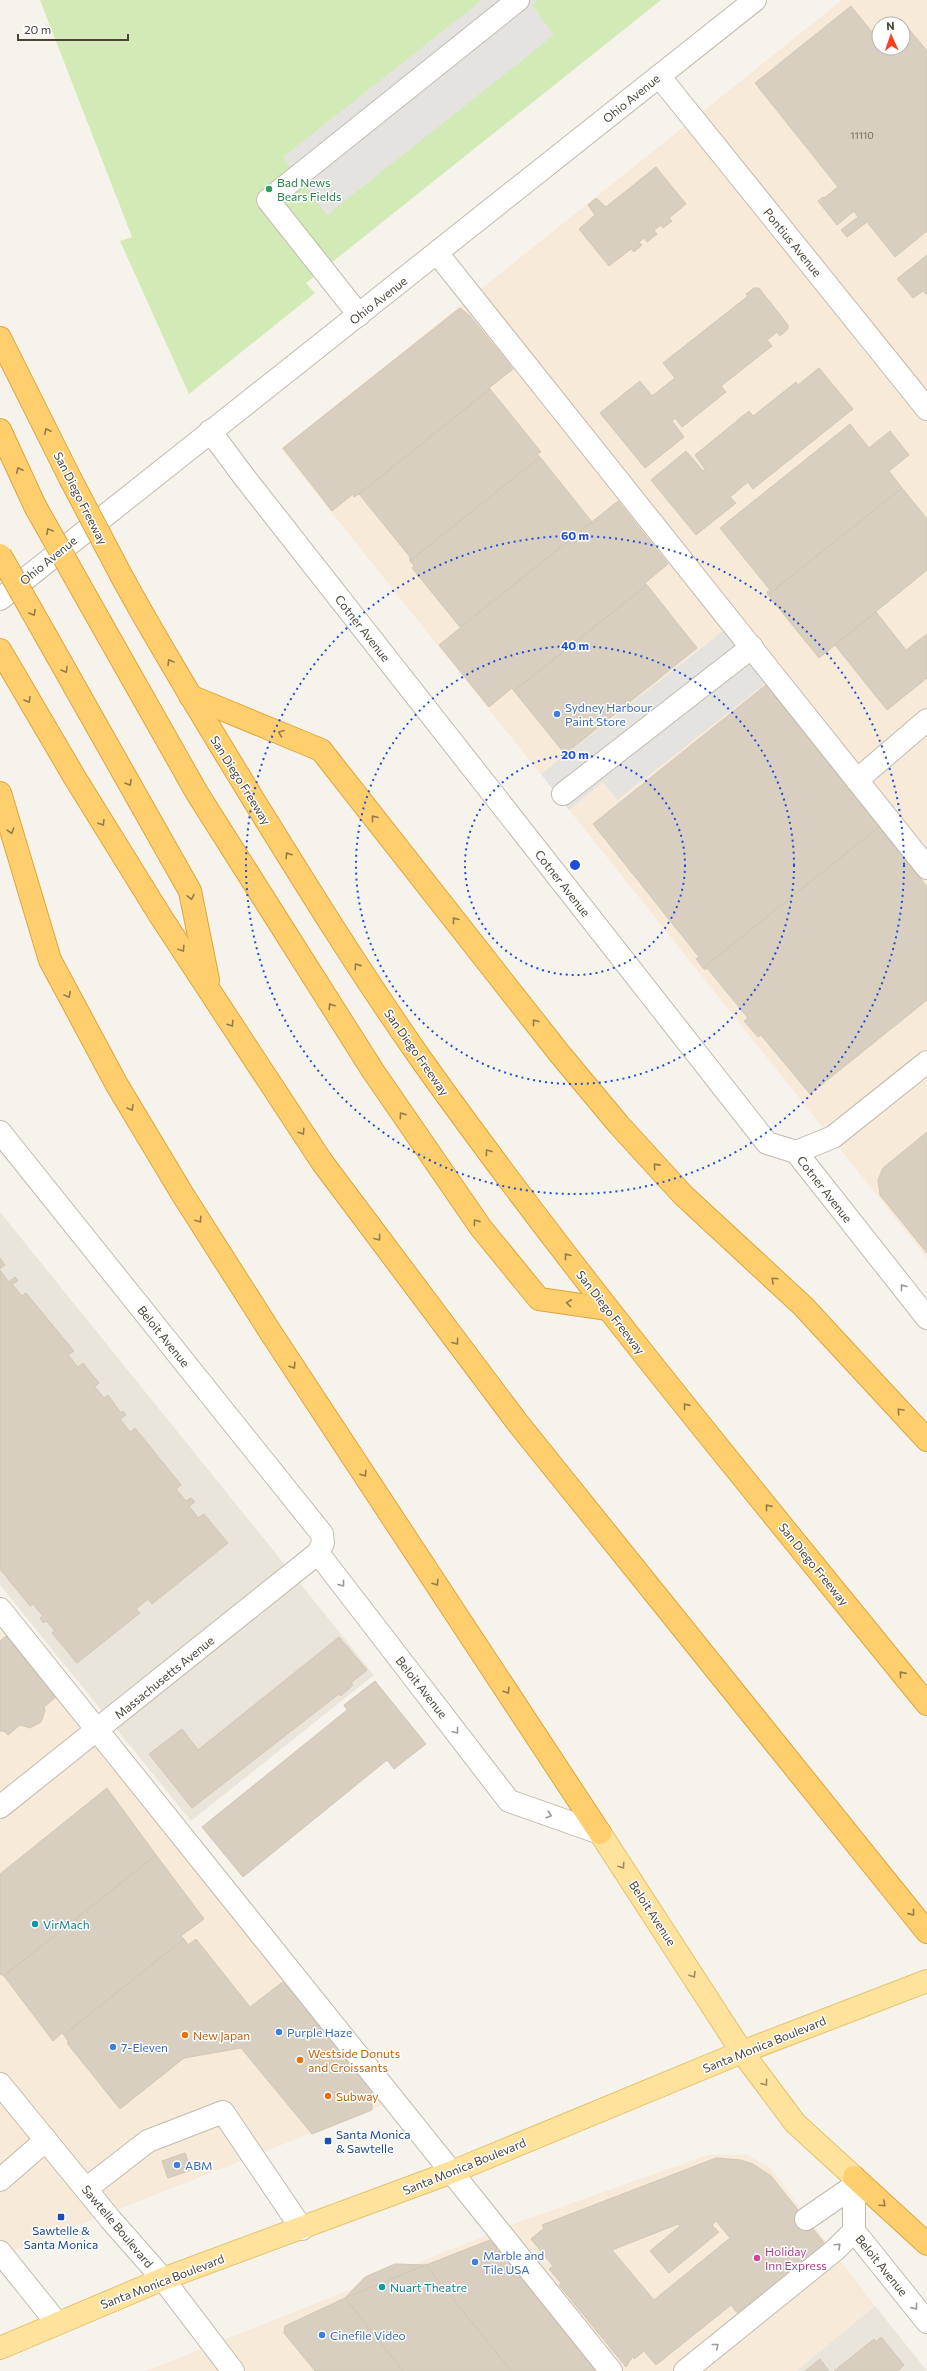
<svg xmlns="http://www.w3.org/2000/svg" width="927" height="2371" font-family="Commissioner,sans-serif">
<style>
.residential{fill:#eae5da}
.commercial{fill:#f7ead8;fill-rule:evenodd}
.green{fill:#d2eab5}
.parking{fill:#e5e3e0}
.building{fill:#d8cfc1;stroke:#d3c7b4;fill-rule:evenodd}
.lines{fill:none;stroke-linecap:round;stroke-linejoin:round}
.minor-casing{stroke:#c2bbae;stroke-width:24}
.major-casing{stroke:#e6c16a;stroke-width:24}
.highway-casing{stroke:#e0a43c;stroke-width:24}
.minor{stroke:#fff;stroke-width:22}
.major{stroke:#ffe39c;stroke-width:22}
.highway{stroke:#ffcf6e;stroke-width:22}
.highway-bridge-casing{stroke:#e0a43c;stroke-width:24;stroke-linecap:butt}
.highway-bridge{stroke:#ffcf6e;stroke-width:22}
.oneway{stroke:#937c4e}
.oneway2{stroke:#9c9892}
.oneway3{stroke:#9c8c66}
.ring{fill:none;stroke:#1d4ed8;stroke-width:2;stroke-dasharray:2 4}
.leisure-dot{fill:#2e9e5b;stroke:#fff;stroke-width:1.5}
.shop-dot{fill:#3f7fe0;stroke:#fff;stroke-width:1.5}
.culture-dot{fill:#0f9aa8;stroke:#fff;stroke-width:1.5}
.food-dot{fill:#e8710a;stroke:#fff;stroke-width:1.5}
.transit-dot{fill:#1a4fb4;stroke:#fff;stroke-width:1.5}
.hotel-dot{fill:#d1479c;stroke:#fff;stroke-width:1.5}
.labels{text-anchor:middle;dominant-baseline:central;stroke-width:3;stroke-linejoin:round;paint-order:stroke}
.number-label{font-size:10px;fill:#6e675b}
.street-label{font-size:12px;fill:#4b4439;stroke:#fff}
.leisure-label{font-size:12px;fill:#27864d;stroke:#fff;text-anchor:start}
.shop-label{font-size:12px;fill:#366cbe;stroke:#fff;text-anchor:start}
.culture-label{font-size:12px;fill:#0d838f;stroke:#fff;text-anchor:start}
.food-label{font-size:12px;fill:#c56008;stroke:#fff;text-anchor:start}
.transit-label{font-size:12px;fill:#164399;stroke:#fff;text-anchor:start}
.hotel-label{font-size:12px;fill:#b23c85;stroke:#fff;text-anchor:start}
.centre{fill:#1d4ed8;stroke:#fff;stroke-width:2}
.ring-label{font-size:12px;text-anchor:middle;font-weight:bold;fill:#1d4ed8;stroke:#fff;stroke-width:3;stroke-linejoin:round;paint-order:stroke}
</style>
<rect width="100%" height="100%" fill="#f6f3ec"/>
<g class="residential">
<polygon points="0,1212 374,1675 191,1821 0,1585"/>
<polygon points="875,2306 927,2371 796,2371"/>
</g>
<g class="commercial">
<path d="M 842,0 L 927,0 L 927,1258 L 281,449 ZM 879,24 L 903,24 L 903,48 L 879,48 Z"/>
<polygon points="0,1630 385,2104 0,2256"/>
<polygon points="746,2154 769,2167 875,2306 796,2371 624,2371 507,2226 708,2155"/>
<polygon points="490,2234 593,2371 146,2371"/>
</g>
<polygon class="green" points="40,0 661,0 306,283 315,293 189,394 120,241 132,237"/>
<g class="parking">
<polygon points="482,0 537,0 532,5 554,35 327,215 283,157"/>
<polygon points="723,631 765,684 617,800 603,782 569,810 541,774"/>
</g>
<g class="building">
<polygon points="851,6 879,41 879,48 903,48 902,24 904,23 927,51 927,231 895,257 867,222 847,237 841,230 858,217 854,211 837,225 818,201 823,197 824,198 838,187 755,83"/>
<polygon points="656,167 686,204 669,218 672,221 663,228 661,225 654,230 657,234 647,242 644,238 639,242 642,245 634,252 631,249 609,266 579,229 595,215 588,205 596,198 606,207"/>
<polygon points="927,255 927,295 923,291 913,298 897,279"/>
<polygon points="754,288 759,288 788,325 788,329 780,336 777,332 767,340 772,346 721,386 726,392 682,427 675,418 672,421 684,437 645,468 600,413 640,381 652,396 675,378 663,363 748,296 746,294"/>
<polygon points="460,308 470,316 513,369 489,388 490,389 359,494 354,497 353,494 332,511 283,448"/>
<polygon points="819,368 853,409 753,489 748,482 730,497 736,503 696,535 651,480 686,451 703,471 705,469 695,455 749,411 753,416 796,382 798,385"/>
<polygon points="490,389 541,452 537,454 540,457 410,561 410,557 359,494"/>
<polygon points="850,424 869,448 890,431 909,455 889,471 902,488 768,595 767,592 770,590 720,528"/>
<polygon points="540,457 592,522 460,627 412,568 414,566 410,561"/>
<polygon points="902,488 927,519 927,570 819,658 768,595"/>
<polygon points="618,501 668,564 645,583 647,585 514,691 512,688 489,707 439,645"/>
<polygon points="647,585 697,648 565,754 514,691"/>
<polygon points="876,612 906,650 927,634 927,678 887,710 835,645"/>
<polygon points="766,685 879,827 703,968 696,959 699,957 593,824"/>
<polygon points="879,827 927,887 927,1000 810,1094 761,1035 758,1037 744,1021 748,1018 707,968 705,970 703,968"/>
<polygon points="927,1132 927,1253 880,1195 878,1180 883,1168"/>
<polygon points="0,1258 5,1265 0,1269"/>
<polygon points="0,1270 9,1282 15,1277 18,1281 12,1284 22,1296 26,1293 74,1351 68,1355 78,1367 83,1363 99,1383 95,1387 104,1398 108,1395 121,1413 123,1411 126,1415 120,1419 130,1432 135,1428 181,1485 176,1489 186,1501 191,1498 195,1502 189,1506 198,1518 204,1514 228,1543 152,1604 148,1599 136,1609 140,1613 77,1663 52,1633 55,1631 46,1621 43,1623 40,1618 43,1616 33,1604 30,1606 0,1569"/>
<polygon points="6,1636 56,1697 44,1707 45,1711 41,1722 30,1728 20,1725 8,1735 4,1731 0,1731 0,1641"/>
<polygon points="339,1637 367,1670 351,1683 353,1685 341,1696 339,1694 192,1808 149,1754 182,1729 198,1750"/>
<polygon points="375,1681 426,1744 394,1769 387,1760 243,1877 202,1827 347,1710 344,1705"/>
<polygon points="107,1788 156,1855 4,1976 0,1974 0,1874"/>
<polygon points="156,1855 204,1919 181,1936 184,1939 64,2035 62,2033 53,2041 4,1976"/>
<polygon points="184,1939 188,1945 196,1939 250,2007 284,1981 372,2093 372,2110 312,2134 241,2048 184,2058 120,2109 67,2043 69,2043 64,2035"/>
<polygon points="185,2153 191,2170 168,2178 162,2161"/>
<path d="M 716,2158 L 740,2160 L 753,2164 L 771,2176 L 826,2245 L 739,2315 L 731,2305 L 656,2365 L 644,2351 L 634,2359 L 633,2356 L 626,2367 L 559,2285 L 561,2283 L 549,2269 L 553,2266 L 531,2239 L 544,2228 L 542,2225 ZM 716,2221 L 730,2238 L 654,2300 L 612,2250 L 678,2224 L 680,2226 L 650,2251 L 669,2273 L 719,2232 L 712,2225 Z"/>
<polygon points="490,2240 596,2371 511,2371 426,2265"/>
<polygon points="395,2264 426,2265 345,2298 365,2277"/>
<polygon points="426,2265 429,2269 511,2371 403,2371 345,2298"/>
<polygon points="345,2298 403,2371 315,2371 284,2333 285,2326"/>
<polygon points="881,2337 904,2365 898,2371 834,2371 874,2339 876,2342"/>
<polygon points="820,2359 829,2371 805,2371"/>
</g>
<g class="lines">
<defs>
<g id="minor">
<polyline points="659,76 927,409"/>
<polyline points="437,253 927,868"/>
<polyline points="359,315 268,200 518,0"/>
<polyline points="210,431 245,478 767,1143 796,1152 927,1318"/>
<polyline points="0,599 755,0"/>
<polyline points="857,780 927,720"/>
<polyline points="563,794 752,647"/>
<polyline points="0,1132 322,1534 323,1543 318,1553 0,1807"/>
<polyline points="796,1152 833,1137 927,1062"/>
<polyline points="318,1553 509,1801 600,1833"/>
<polyline points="0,1609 611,2371"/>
<polyline points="0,2084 111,2220 163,2279 233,2371"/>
<polyline points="854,2177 854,2231 927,2322"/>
<polyline points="0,2180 46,2140"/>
<polyline points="86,2189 148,2141 223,2112 302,2229"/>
<polyline points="806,2219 854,2186"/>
<polyline points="0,2252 57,2323"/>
<polyline points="685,2371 835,2250 854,2231"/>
</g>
<g id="major">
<polyline points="600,1833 742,2052 795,2123 854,2177"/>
<polyline points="0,2348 163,2279 452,2172 742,2052 927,1981"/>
</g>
<g id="highway">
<polyline points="0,338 70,478"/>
<polyline points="0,430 35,506"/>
<path d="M 122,577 C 163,652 208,725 253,799 C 308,888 363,977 423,1062 C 581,1284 756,1493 927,1704"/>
<polyline points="89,602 197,793 373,1071 481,1228 539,1299 608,1309"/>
<polyline points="46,636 190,891 208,980"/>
<polyline points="0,650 75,778 161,917 322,1162 517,1422 927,1932"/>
<polyline points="190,696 321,750 559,1053 619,1125 683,1195 803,1306 927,1440"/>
<polyline points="0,793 50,960 117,1085 183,1195 271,1333 600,1833"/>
<polyline points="854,2177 927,2244"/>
</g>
</defs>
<use href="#minor" class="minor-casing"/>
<use href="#major" class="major-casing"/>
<use href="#highway" class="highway-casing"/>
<use href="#minor" class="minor"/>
<use href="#major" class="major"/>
<use href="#highway" class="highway"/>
<defs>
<g id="highway-bridge">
<polyline points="70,478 122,577"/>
<polyline points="35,506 89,602"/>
<polyline points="0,555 46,636"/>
</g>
</defs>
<use href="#highway-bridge" class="highway-bridge-casing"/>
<use href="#highway-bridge" class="highway-bridge"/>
</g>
<defs><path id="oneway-chevron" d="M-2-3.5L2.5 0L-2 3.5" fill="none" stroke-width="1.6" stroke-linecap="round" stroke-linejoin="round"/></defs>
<g class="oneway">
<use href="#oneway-chevron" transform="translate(47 431) rotate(-117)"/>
<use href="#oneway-chevron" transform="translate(19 470) rotate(-115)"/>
<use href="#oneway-chevron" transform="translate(49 531) rotate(-119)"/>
<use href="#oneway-chevron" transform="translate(33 613) rotate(61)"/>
<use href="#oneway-chevron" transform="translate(170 662) rotate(-121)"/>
<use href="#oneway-chevron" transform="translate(65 670) rotate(60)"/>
<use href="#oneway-chevron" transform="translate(28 700) rotate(59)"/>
<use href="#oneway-chevron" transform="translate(281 733) rotate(-158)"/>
<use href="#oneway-chevron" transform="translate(129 783) rotate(60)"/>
<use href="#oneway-chevron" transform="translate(374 818) rotate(-128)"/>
<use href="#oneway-chevron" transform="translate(102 823) rotate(58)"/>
<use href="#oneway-chevron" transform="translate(11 831) rotate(73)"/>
<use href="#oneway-chevron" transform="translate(288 855) rotate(-122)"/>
<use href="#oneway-chevron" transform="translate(191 897) rotate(78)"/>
<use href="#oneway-chevron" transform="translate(455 920) rotate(-128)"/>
<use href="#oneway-chevron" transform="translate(182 949) rotate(57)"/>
<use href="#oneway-chevron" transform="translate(357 966) rotate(-125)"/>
<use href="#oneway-chevron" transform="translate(68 995) rotate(62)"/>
<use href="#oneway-chevron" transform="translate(331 1006) rotate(-122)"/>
<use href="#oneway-chevron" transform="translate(535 1022) rotate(-128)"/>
<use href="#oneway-chevron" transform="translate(231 1024) rotate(57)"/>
<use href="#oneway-chevron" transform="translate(131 1108) rotate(59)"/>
<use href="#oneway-chevron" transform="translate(402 1115) rotate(-125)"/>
<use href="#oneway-chevron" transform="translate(302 1132) rotate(57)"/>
<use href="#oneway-chevron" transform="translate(488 1152) rotate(-126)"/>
<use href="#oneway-chevron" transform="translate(656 1166) rotate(-132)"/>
<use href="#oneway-chevron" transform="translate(199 1220) rotate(57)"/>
<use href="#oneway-chevron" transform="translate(476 1222) rotate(-125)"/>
<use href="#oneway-chevron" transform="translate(378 1238) rotate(54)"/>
<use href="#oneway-chevron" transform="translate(567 1256) rotate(-128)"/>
<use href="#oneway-chevron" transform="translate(774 1280) rotate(-137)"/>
<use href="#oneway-chevron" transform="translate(569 1303) rotate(-172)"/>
<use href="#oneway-chevron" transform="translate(456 1342) rotate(53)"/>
<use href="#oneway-chevron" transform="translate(293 1366) rotate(57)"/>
<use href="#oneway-chevron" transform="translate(686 1406) rotate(-129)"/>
<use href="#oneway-chevron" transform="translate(900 1411) rotate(-133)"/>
<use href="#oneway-chevron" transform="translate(364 1474) rotate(57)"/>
<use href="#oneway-chevron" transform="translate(768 1507) rotate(-129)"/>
<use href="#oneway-chevron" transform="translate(436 1583) rotate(57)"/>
<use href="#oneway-chevron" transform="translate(902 1674) rotate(-129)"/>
<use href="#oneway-chevron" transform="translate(507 1691) rotate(57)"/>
<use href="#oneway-chevron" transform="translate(912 1913) rotate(51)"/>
<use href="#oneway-chevron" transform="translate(883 2204) rotate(42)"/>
</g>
<g class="oneway2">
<use href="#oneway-chevron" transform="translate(903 1287) rotate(-128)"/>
<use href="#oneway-chevron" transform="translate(342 1584) rotate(52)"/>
<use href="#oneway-chevron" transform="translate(456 1731) rotate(52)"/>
<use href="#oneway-chevron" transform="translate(549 1815) rotate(19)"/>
<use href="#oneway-chevron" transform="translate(838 2246) rotate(-43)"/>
<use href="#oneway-chevron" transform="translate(915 2307) rotate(51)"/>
<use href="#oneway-chevron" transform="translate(716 2346) rotate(-39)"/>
</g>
<g class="oneway3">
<use href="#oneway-chevron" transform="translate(622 1866) rotate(56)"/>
<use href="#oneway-chevron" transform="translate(693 1975) rotate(58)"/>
<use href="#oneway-chevron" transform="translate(765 2083) rotate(53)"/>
</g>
<g class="ring">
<circle cx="575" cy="865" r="110"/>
<circle cx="575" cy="865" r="219"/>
<circle cx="575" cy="865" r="329"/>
</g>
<circle class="leisure-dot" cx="269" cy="189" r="4"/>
<g class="shop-dot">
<circle cx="557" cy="714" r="4"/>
<circle cx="279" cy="2032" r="4"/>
<circle cx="113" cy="2047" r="4"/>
<circle cx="177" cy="2165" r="4"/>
<circle cx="475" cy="2262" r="4"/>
<circle cx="322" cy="2335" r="4"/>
</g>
<g class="culture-dot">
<circle cx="35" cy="1924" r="4"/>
<circle cx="382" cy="2287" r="4"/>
</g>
<g class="food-dot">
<circle cx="185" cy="2035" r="4"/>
<circle cx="300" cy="2060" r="4"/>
<circle cx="328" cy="2096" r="4"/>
</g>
<g class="transit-dot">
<rect x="324" y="2137" width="8" height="8" rx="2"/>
<rect x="57" y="2213" width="8" height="8" rx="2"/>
</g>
<circle class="hotel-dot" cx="757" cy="2258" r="4"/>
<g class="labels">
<g class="number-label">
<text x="862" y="135">11110</text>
</g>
<g class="street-label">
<text transform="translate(631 98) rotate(-39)">Ohio Avenue</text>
<text transform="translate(793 242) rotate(51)">Pontius Avenue</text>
<text transform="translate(378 300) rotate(-38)">Ohio Avenue</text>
<text transform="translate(81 498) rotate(63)">San Diego Freeway</text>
<text transform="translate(48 560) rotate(-39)">Ohio Avenue</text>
<text transform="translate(363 628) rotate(52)">Cotner Avenue</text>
<text transform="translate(241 780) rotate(58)">San Diego Freeway</text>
<text transform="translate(563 883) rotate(52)">Cotner Avenue</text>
<text transform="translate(417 1052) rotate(55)">San Diego Freeway</text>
<text transform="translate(825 1189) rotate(52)">Cotner Avenue</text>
<text transform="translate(611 1312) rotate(52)">San Diego Freeway</text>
<text transform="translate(164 1336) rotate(51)">Beloit Avenue</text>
<text transform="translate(814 1564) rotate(51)">San Diego Freeway</text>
<text transform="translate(164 1677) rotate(-39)">Massachusetts Avenue</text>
<text transform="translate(422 1687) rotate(52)">Beloit Avenue</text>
<text transform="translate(653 1913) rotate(57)">Beloit Avenue</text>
<text transform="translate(764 2044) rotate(-22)">Santa Monica Boulevard</text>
<text transform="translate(464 2166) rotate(-22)">Santa Monica Boulevard</text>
<text transform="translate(118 2226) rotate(50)">Sawtelle Boulevard</text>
<text transform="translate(882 2265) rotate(51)">Beloit Avenue</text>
<text transform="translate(162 2281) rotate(-21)">Santa Monica Boulevard</text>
</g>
<g class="leisure-label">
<text x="277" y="182">Bad News<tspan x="277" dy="14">Bears Fields</tspan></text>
</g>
<g class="shop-label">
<text x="565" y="707">Sydney Harbour<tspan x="565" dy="14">Paint Store</tspan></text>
<text x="287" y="2032">Purple Haze</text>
<text x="121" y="2047">7-Eleven</text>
<text x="185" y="2165">ABM</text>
<text x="483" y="2255">Marble and<tspan x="483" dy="14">Tile USA</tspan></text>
<text x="330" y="2335">Cinefile Video</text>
</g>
<g class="culture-label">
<text x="43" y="1924">VirMach</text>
<text x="390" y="2287">Nuart Theatre</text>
</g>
<g class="food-label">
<text x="193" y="2035">New Japan</text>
<text x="308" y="2053">Westside Donuts<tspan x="308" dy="14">and Croissants</tspan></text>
<text x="336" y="2096">Subway</text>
</g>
<g class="transit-label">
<text x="336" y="2134">Santa Monica<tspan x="336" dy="14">&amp; Sawtelle</tspan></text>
<text x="61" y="2230" text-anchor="middle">Sawtelle &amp;<tspan x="61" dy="14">Santa Monica</tspan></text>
</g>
<g class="hotel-label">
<text x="765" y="2251">Holiday<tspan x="765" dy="14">Inn Express</tspan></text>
</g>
</g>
<circle cx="575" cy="865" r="6" class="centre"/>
<g class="ring-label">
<text x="575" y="540">60 m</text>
<text x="575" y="650">40 m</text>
<text x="575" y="759">20 m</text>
</g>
<g transform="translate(891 36) rotate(357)"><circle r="19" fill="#ffffff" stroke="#b7b4b0"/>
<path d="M0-3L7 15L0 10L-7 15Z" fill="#fc3f1d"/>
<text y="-6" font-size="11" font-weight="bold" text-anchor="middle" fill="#4b4439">N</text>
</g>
<path d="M18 34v6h110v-6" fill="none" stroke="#4b4439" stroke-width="2"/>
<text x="24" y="34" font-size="12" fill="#4b4439" stroke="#ffffff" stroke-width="3" paint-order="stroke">20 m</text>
</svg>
